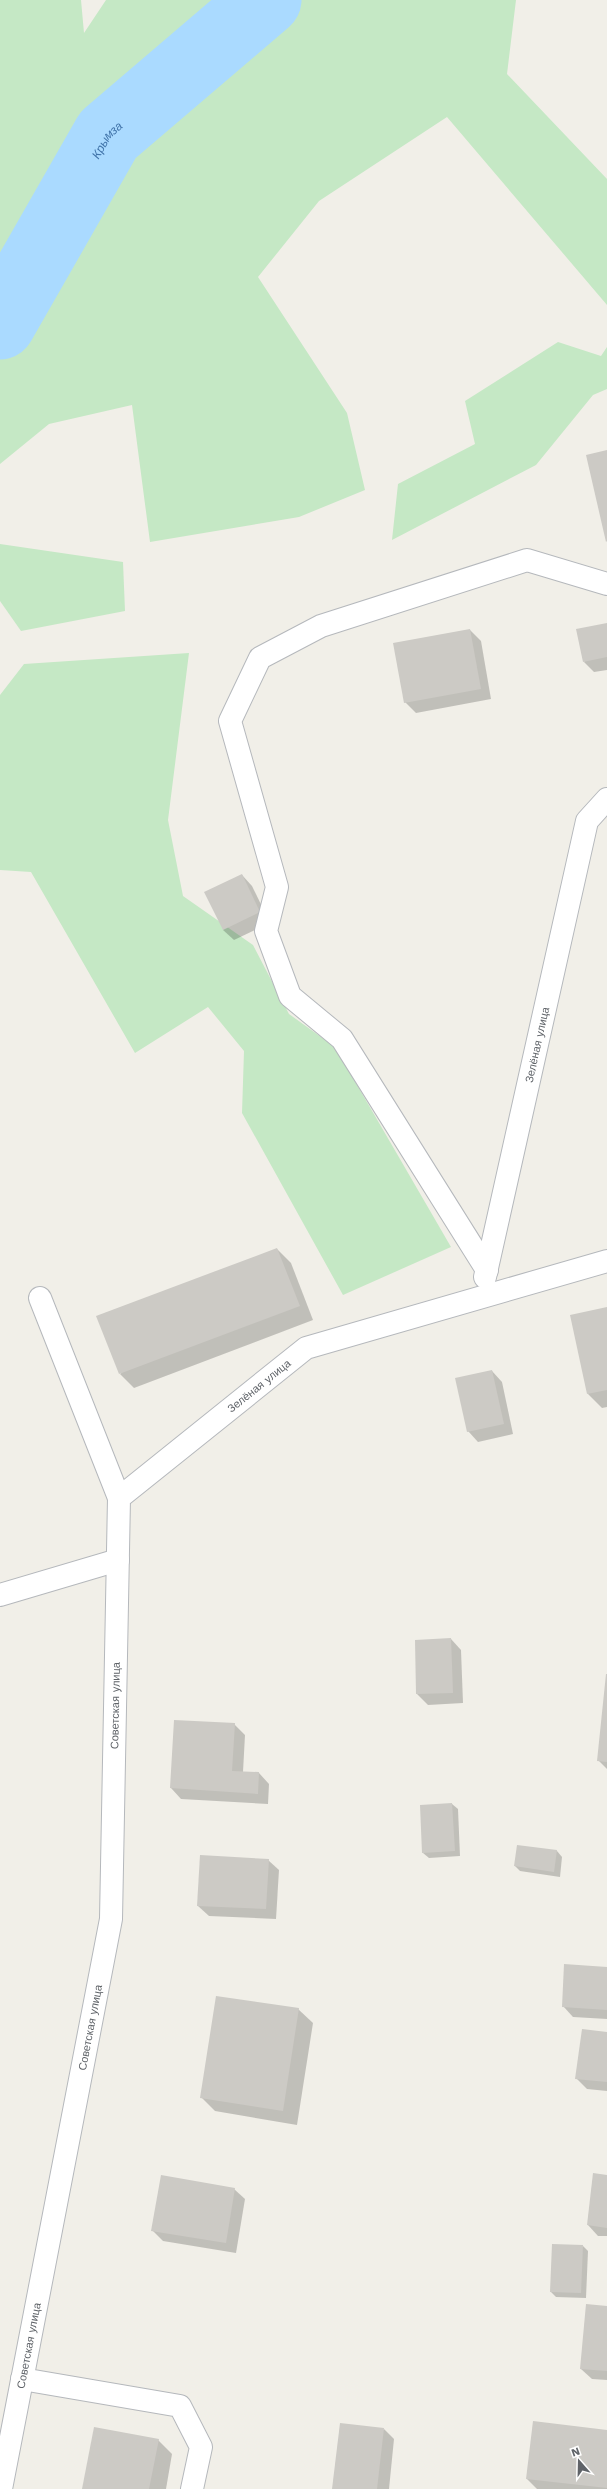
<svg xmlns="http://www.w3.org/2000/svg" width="607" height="2489" font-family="'Work Sans',sans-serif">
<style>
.green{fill:#c5e8c5}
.shadow{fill:#0003}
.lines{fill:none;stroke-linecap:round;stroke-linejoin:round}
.river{stroke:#aadaff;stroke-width:71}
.building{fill:#cccac5}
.minor-casing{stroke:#b5b8bc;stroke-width:24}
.minor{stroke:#fff;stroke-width:22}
.labels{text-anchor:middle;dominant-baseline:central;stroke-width:4;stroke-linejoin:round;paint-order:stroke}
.street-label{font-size:11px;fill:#5f6368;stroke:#fff}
.water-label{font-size:12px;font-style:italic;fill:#4174aa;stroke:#fff}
</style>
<rect width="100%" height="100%" fill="#f1efe8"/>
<g class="green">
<polygon points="0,0 81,0 84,33 106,0 516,0 507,74 607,179 607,305 447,117 319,201 258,277 347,413 365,490 299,517 150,542 132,405 49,424 0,464"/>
<polygon points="558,342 601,356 607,347 607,389 593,395 536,465 392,540 398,484 475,444 465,401"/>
<polygon points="0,544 123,562 125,611 21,631 0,601"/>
<polygon points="189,653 168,820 183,896 253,945 289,1014 335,1047 451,1247 343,1295 242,1113 244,1051 208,1007 135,1053 31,872 0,870 0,695 24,664"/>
</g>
<g class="shadow">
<polygon points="607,624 607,670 594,672 584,662"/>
<polygon points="470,630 481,641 491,699 416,713 405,702"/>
<polygon points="242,875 252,886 270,923 234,940 223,930"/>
<polygon points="277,1249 291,1263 313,1320 134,1388 120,1374"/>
<polygon points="607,1308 607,1407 602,1408 588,1394"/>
<polygon points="492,1371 502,1382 513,1434 478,1442 468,1431"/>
<polygon points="451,1639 461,1650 463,1703 428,1705 417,1694 416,1641"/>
<polygon points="607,1675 607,1769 598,1760"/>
<polygon points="175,1721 234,1724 245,1735 243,1772 259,1773 269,1784 268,1804 181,1799 171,1788"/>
<polygon points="452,1804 458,1809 460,1856 429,1858 423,1853"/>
<polygon points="518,1846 557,1851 562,1857 560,1877 520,1871 515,1866"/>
<polygon points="268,1860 279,1870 276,1919 209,1916 198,1906"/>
<polygon points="607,1968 607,2019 573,2017 563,2006"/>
<polygon points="298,2009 313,2023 297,2125 215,2111 201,2097"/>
<polygon points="607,2033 607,2091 587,2089 576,2078"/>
<polygon points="607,2176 607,2236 598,2236 588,2225"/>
<polygon points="234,2189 245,2199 236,2253 163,2241 152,2230"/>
<polygon points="583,2246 588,2251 586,2298 556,2297 551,2292"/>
<polygon points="607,2307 607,2380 592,2379 581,2369"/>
<polygon points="384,2429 394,2439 389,2489 333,2489"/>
<polygon points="607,2431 607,2489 537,2489 527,2479"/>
<polygon points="158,2440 172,2454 166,2489 83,2489"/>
</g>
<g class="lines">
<path class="river" id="s1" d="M 0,324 L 108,135 L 266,0"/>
</g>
<g class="building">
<polygon points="607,450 607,541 606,542 586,455"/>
<polygon points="607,623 607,657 583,662 576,629"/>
<polygon points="470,629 481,689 404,703 393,643"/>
<polygon points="242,874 260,912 223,930 204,892"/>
<polygon points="277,1248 300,1306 119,1374 96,1316"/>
<polygon points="607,1307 607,1390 587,1394 570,1315"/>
<polygon points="492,1370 504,1424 467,1432 455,1378"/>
<polygon points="451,1638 453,1693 416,1694 415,1640"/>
<polygon points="606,1674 607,1674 607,1762 597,1761"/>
<polygon points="174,1720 235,1723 232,1771 259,1772 258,1794 170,1788"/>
<polygon points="452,1803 455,1851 422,1853 420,1805"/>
<polygon points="517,1845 557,1850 554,1872 514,1866"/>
<polygon points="200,1855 269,1859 266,1909 197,1906"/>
<polygon points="564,1964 607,1967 607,2010 562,2007"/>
<polygon points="216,1996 299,2008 283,2111 200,2098"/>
<polygon points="582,2029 607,2032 607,2082 575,2079"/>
<polygon points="593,2173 607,2175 607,2228 587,2225"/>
<polygon points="161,2175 235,2188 226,2243 151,2231"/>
<polygon points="552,2244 583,2245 581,2293 550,2292"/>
<polygon points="586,2304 607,2306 607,2371 580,2369"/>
<polygon points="533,2421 607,2430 607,2488 526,2479"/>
<polygon points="340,2423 384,2428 377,2489 332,2489"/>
<polygon points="94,2427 159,2439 149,2489 82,2489"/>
</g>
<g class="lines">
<defs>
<g id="minor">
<polyline points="487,1270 342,1039 290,996 266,931 277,887 230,721 260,658 321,626 527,560 607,584"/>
<path id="s2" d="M 485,1277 L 587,821 L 607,799"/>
<polyline points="40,1298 119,1498"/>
<polyline points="0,1595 118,1560"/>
<polyline points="22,2379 180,2406 201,2447 192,2489"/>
<path id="s3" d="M 1,2489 L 111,1919 L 119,1498 L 306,1348 L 607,1261"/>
</g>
</defs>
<use href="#minor" class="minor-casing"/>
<use href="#minor" class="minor"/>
</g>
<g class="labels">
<g class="street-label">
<text stroke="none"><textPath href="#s2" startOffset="238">Зелёная улица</textPath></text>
<text stroke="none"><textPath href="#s3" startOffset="1181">Зелёная улица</textPath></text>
<text stroke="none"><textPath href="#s3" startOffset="794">Советская улица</textPath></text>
<text stroke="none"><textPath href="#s3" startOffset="470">Советская улица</textPath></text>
<text stroke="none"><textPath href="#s3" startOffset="146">Советская улица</textPath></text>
</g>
<g class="water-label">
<text stroke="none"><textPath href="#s1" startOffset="213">Крымза</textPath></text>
</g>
</g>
<g transform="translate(579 2461) rotate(340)" stroke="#ffffff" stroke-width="3" paint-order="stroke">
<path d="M0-3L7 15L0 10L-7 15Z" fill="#5f6368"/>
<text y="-6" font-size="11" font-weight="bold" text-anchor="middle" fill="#5f6368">N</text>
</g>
</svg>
